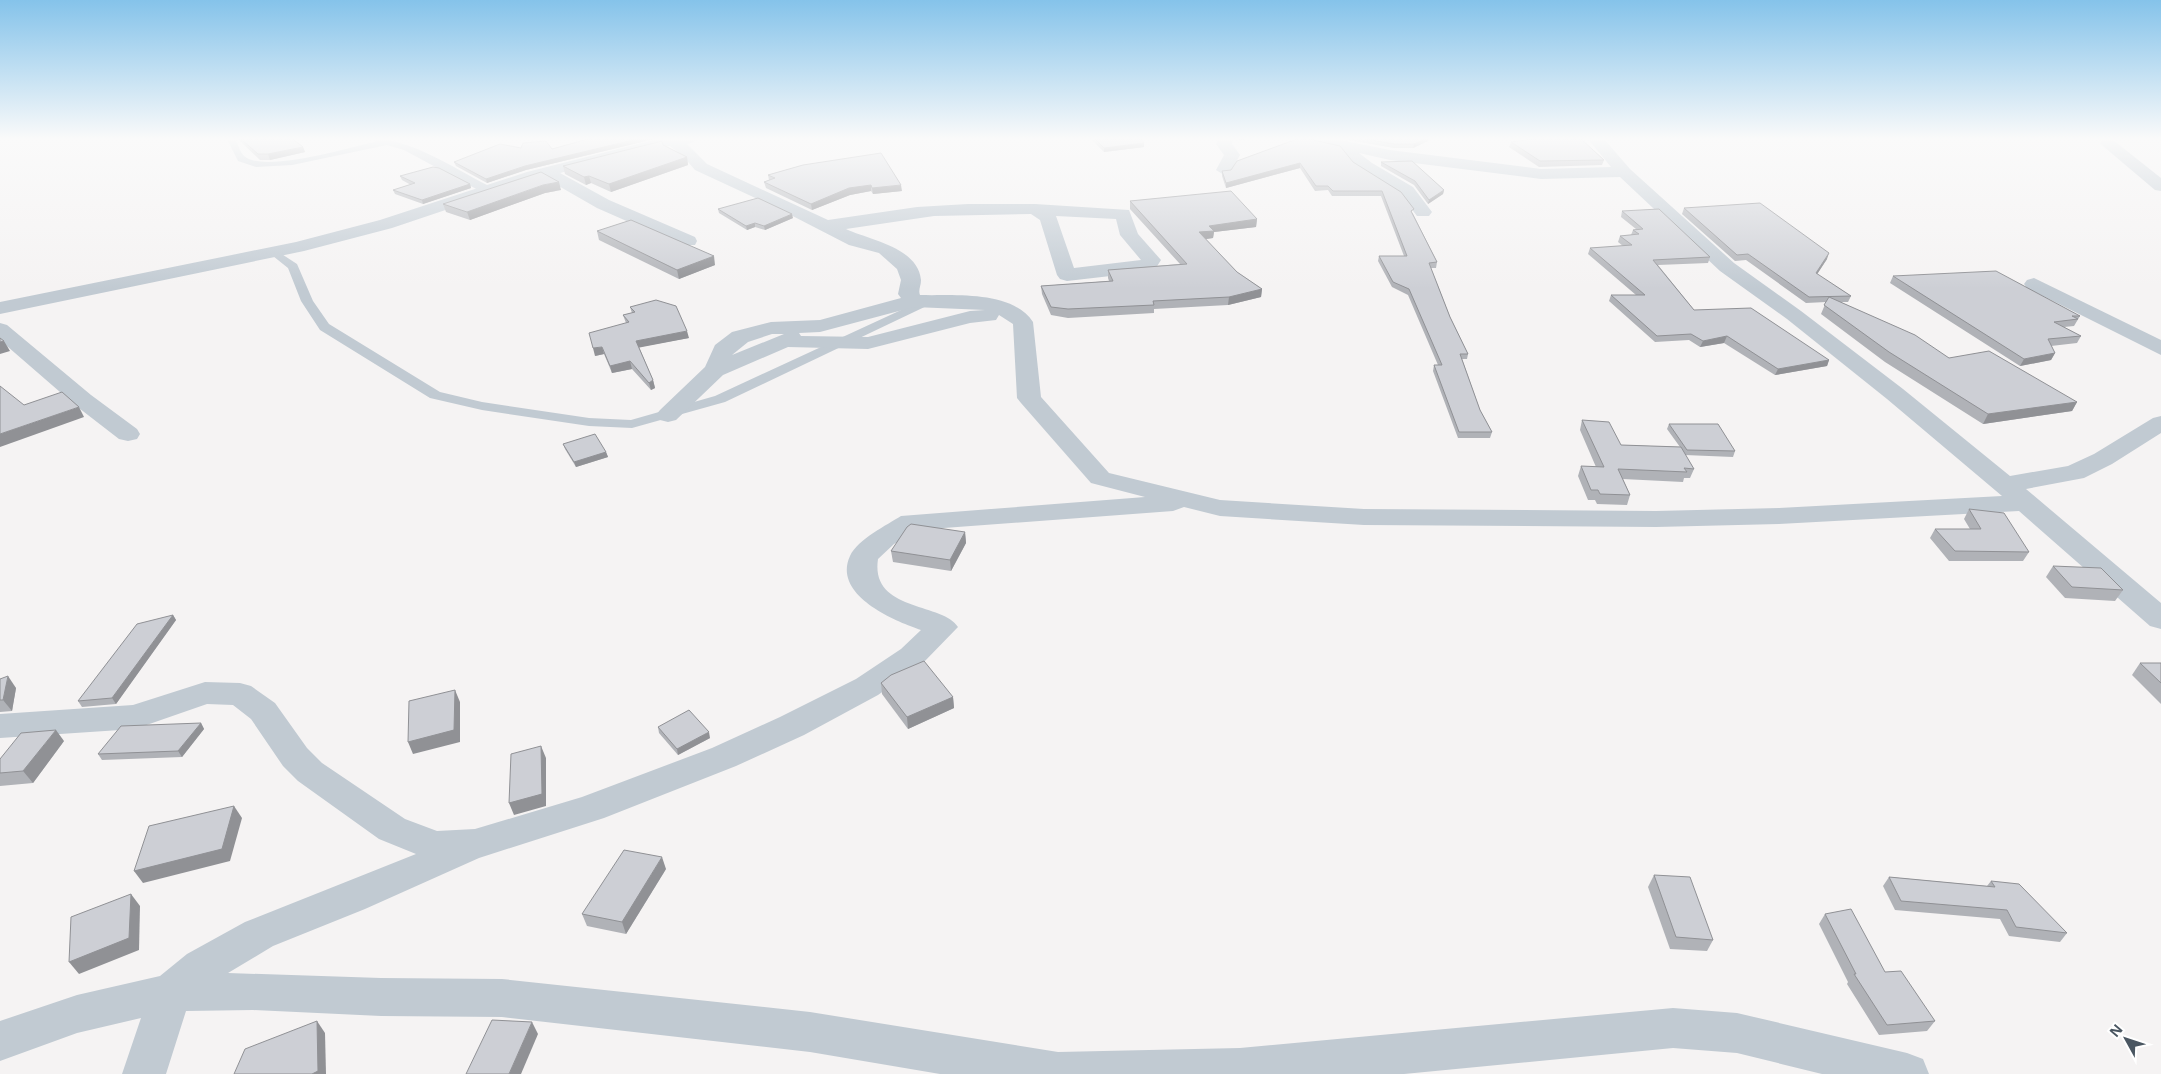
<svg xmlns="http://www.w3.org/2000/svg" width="2161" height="1074" font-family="'Noto Sans',sans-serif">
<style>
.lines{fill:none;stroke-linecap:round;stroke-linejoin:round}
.lane{fill:#c1cad2;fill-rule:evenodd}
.street{fill:#c1cad2;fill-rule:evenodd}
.wall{fill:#b0b2b7}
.shaded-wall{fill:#909195}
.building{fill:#cdcfd5;stroke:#909195}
</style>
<rect width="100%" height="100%" fill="#f5f3f3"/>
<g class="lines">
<g class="lane">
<path d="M 227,139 L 235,139 C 239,145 240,155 247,158 C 269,171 350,148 377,141 L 374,139 C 411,139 454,168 487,185 L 489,189 L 480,191 L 404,150 L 387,145 L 292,165 L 256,167 L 238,161 Z"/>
<polygon points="274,249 297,264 313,301 329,324 440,392 482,402 589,418 631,420 715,396 925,299 933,299 935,302 725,402 632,428 589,426 482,410 430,398 320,330 301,301 288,268 268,252"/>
</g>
<g class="street">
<path d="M 658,139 L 696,139 L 694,142 L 687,144 L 707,164 L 828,220 L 917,207 L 968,204 L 1035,204 L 1129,210 L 1138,234 L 1161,260 L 1154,271 L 1067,281 L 1060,279 L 1057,275 L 1040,220 L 1031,214 L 934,216 L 846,229 C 869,240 918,247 921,280 C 921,286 918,290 920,295 C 953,296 1012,290 1033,322 L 1041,397 L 1109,473 L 1220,500 L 1364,509 L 1656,511 L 1779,508 L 2002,496 L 1887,399 L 1787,319 L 1720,271 L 1620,177 L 1541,179 L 1390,160 L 1359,153 L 1372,163 L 1413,187 L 1432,212 L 1429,216 L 1417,216 L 1401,195 L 1353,165 L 1340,149 L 1310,142 L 1307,139 L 1335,139 L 1390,150 L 1541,169 L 1611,167 L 1588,139 L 1604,139 L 1630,169 L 1734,263 L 1801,311 L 1903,389 L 2010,476 L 2068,466 L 2094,454 L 2153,418 L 2161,416 L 2161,433 L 2112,464 L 2084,478 L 2026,489 L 2161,603 L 2161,629 L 2150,626 L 2019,511 L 1779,524 L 1656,527 L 1364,525 L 1220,516 L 1184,507 L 1173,511 L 917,530 L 894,544 L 878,559 C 870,612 942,602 958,627 L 923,663 L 878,695 L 804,735 L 736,766 L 604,818 L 479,858 L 365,909 L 273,946 L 228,973 L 381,978 L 502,979 L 810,1012 L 1058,1052 L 1240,1048 L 1673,1008 L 1737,1013 L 1907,1053 L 1923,1059 L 1929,1074 L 1822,1074 L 1737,1053 L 1673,1048 L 1404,1074 L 940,1074 L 810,1052 L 502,1017 L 381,1016 L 253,1010 L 186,1011 L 166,1074 L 122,1074 L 141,1018 L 77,1033 L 0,1061 L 0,1021 L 77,995 L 160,976 L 187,954 L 245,922 L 416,854 L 379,839 L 298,781 L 283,766 L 251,719 L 233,705 L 207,704 L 135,729 L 0,738 L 0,714 L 133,705 L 205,682 L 240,683 L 251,686 L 275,703 L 307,748 L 322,763 L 405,819 L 437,831 L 475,829 L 582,797 L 712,748 L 780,717 L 856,679 L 901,649 L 921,630 C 894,621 832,595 850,556 C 858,539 887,525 901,516 L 1145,497 L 1091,483 L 1021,403 L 1017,398 L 1013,324 L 999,315 L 996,320 L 970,323 L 868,349 L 788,347 L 723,375 L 676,420 L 668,422 L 660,420 L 656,415 L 660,410 L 705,367 L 715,345 L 732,332 L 771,322 L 820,320 L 901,298 L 898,294 L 901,280 L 897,269 L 879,253 L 849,245 L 781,210 L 695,170 L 683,156 L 670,146 L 646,150 L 560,173 L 609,200 L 695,237 L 697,241 L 695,245 L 681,245 L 597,208 L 543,177 L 392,228 L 304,251 L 0,314 L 0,302 L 296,242 L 380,220 L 527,172 ZM 1056,216 L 1116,219 L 1120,235 L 1141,260 L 1074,268 ZM 914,307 L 985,310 L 970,311 L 868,337 L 801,336 L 799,333 L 820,332 ZM 772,334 L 784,334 L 732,355 L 748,342 Z"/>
<polygon points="1218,139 1233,139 1232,144 1240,155 1230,173 1224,175 1216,170 1224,155 1216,144"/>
<polygon points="2109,139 2113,140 2161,178 2161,191 2155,190 2103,146 2100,143 2103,140"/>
<polygon points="2034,278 2161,340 2161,355 2027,288 2024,284 2027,280"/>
<polygon points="0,323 7,325 91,395 137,429 140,434 137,439 128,441 119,439 75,405 0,340"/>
</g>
</g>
<g class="wall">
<polygon points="238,139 293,139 303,147 305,152 270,160 260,160"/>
<polygon points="588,139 654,139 526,170 487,183 456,166 454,162 521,148 552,149"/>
<polygon points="1091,139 1141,139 1144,147 1104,152"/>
<polygon points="1343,139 1429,139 1428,141 1413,148 1394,148"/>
<polygon points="1511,142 1604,160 1602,165 1539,167 1509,147"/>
<polygon points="663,145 687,157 688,165 611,192 591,183 586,185 565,174 563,166"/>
<polygon points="1237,161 1353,162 1413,214 1437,262 1436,268 1431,268 1450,317 1468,354 1467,359 1462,359 1480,410 1492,432 1490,438 1458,438 1433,371 1434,365 1438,365 1408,295 1392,287 1378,261 1379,256 1404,256 1381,196 1332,196 1328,190 1315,191 1300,168 1226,188 1222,176 1222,171 1231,170"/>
<polygon points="1381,162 1444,190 1443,194 1428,204 1414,185 1381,166"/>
<polygon points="803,165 902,191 873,194 871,191 850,195 812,210 766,188 764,182 769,180 768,175"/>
<polygon points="400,176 470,184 471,188 423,204 395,194 393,190 411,185 402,180"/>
<polygon points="561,190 545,193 470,220 446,212 443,204"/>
<polygon points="1130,201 1257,219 1256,227 1214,232 1213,238 1206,239 1237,272 1262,289 1261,297 1228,305 1154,309 1154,313 1068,318 1051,315 1042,294 1041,286 1109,281 1108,278 1108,270 1180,264 1130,209"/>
<polygon points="1684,208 1827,259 1817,274 1851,296 1848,302 1841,302 1949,358 2077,402 2072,411 1983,424 1885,362 1821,314 1826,302 1806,303 1746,260 1735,261 1682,214"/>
<polygon points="718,209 793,218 765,230 755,227 747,230 719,213"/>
<polygon points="1622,211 1710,257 1708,263 1658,265 1694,310 1829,360 1827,366 1775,375 1724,343 1700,347 1689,340 1655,342 1609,301 1611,295 1636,295 1588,254 1590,248 1623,246 1618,242 1620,236 1631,235 1633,230 1636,229 1621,217"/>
<polygon points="597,231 715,265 679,279 599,240"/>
<polygon points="1893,276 2080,316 2074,326 2064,327 2081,336 2077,343 2051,346 2055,353 2051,360 2020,366 1890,283"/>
<polygon points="630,307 689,338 639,347 653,380 655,388 651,390 632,369 612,373 604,354 595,356 626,323 623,315 632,313"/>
<polygon points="1582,420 1621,445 1680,447 1667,429 1669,424 1735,451 1733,457 1685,455 1694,469 1690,478 1684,478 1683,482 1623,479 1630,495 1627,505 1597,504 1595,500 1588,500 1578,476 1581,466 1596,467 1580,430"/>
<polygon points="563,444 606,452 608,457 576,467 565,449"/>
<polygon points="1969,509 2029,552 2023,561 1949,561 1930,538 1935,529 1970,529 1964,519"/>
<polygon points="965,532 966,543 951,571 893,562 891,551"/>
<polygon points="2053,566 2123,590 2115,601 2065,598 2046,577"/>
<polygon points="173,615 176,620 116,704 82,707 78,701"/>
<polygon points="2140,663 2161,663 2161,704 2132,675"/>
<polygon points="0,679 16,688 12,711 0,712"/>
<polygon points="881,683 953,697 954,708 908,729 882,694"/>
<polygon points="201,723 204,729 182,757 102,760 98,754"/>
<polygon points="658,727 710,738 678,755 659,733"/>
<polygon points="64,741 33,783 0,786 0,759"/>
<polygon points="666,869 626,934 587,926 582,914"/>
<polygon points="1654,875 1713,940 1707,951 1670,949 1648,887"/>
<polygon points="1889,877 1987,886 1991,881 2067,933 2060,942 2009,936 2000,919 1895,910 1883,886"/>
<polygon points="1825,914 1935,1021 1927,1031 1879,1035 1847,984 1848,982 1819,924"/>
</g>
<g class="shaded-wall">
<polygon points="637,139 654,139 526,170 487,183 486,179 525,166"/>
<polygon points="1239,139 1260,139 1238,140"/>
<polygon points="1425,139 1429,139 1428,141 1413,148 1414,144"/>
<polygon points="1144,143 1144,147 1104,152 1104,148"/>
<polygon points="303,147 305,152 270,160 268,154"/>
<polygon points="687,157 688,165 611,192 609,184"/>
<polygon points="1300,163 1300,168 1226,188 1226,183"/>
<polygon points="589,176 591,183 586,185 584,177"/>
<polygon points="559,182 561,190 545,193 470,220 467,212 543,185"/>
<polygon points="470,184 471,188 423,204 422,200"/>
<polygon points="871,185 871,191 850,195 812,210 811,204 849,188"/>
<polygon points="901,185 902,191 873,194 872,188"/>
<polygon points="1444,190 1443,194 1428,204 1429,200"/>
<polygon points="792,214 793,218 765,230 764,226"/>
<polygon points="1257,219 1256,227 1214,232 1213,238 1199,240 1199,232 1209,226"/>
<polygon points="755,223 755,227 747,230 746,226"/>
<polygon points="1829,253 1827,259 1814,279 1816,273"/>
<polygon points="714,256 715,265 679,279 677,270"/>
<polygon points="1262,289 1261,297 1228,305 1229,297"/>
<polygon points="687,331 689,338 637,348 636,341"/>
<polygon points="1727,336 1724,343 1700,347 1703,341"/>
<polygon points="4,341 10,351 0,354 0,342"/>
<polygon points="602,347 604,354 595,356 593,348"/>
<polygon points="2055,353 2051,360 2020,366 2024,359"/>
<polygon points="1829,360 1827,366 1775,375 1778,369"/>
<polygon points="630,361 632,369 612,373 610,366"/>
<polygon points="653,380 655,388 651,390 649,383"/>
<polygon points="2077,402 2072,411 1983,424 1988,414"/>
<polygon points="79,407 84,417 0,447 0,434"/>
<polygon points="606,452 608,457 576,467 574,462"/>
<polygon points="965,532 966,543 951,571 950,560"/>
<polygon points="173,615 176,620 116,704 112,698"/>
<polygon points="8,676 16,688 12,711 3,700"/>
<polygon points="455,690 460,702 460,742 413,754 408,742"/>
<polygon points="953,697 954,708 908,729 907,717"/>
<polygon points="201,723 204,729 182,757 178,751"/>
<polygon points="56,730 64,741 33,783 23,771"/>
<polygon points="709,732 710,738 678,755 677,749"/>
<polygon points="541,746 546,758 546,806 514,815 509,803"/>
<polygon points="234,806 242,818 230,861 143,883 134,871"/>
<polygon points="662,857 666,869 626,934 622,922"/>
<polygon points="131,894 140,906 139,950 79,974 69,962"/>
<polygon points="317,1021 325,1033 326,1074 312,1074"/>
<polygon points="532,1022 538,1034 521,1074 509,1074"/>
</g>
<g class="building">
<polygon points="241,139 293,139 303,147 268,154 258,154"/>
<polygon points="588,139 637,139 525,166 486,179 454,162 500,144 521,148 523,143 546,141 552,149"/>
<polygon points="1095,139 1141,139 1144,143 1104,148"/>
<polygon points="1297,139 1309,139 1340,146 1353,162 1401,192 1414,209 1411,211 1437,262 1429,263 1450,317 1468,354 1460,354 1480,410 1492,432 1459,432 1434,365 1442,365 1409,289 1393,282 1379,256 1407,256 1382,191 1333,191 1328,186 1316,186 1300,163 1226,183 1222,171 1231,170 1237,161"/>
<polygon points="1365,139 1425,139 1414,144 1395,144"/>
<polygon points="1534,139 1581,139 1604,160 1540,161 1511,142"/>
<polygon points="662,141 663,145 687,157 609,184 589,176 584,177 563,166"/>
<polygon points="881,153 901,185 872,188 871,185 849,188 811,204 764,182 775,178 768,175 803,165"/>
<polygon points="1412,161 1444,190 1429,200 1415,181 1381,162"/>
<polygon points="433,167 439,168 470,184 422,200 393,190 415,183 400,176"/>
<polygon points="541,172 559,182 543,185 467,212 443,204"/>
<polygon points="1231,191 1257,219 1209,226 1214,231 1199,232 1237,272 1262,289 1229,297 1153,301 1154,305 1068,309 1051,307 1041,286 1113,281 1108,270 1187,264 1130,201"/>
<polygon points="758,198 792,214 764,226 755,223 746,226 718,209"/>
<polygon points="1760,203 1829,253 1816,273 1851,296 1809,297 1748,254 1737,255 1684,208"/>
<polygon points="1659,209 1710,257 1653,260 1694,310 1751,308 1829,360 1778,369 1727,336 1703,341 1691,334 1657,336 1611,295 1645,295 1590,248 1632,245 1620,236 1639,234 1633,230 1643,229 1622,211"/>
<polygon points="631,220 714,256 677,270 597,231"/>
<polygon points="1996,271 2080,316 2072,316 2078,319 2054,322 2081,336 2048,339 2055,353 2024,359 1893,276"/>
<polygon points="1829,297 1915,335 1949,358 1989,351 2077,402 1988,414 1889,352 1824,305"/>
<polygon points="656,300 676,306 687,331 636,341 653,380 649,383 630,361 610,366 602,347 593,348 589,333 629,322 623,315 635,312 630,307"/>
<polygon points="0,338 4,341 0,342"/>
<polygon points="0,386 24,405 62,392 79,407 0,434"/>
<polygon points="1582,420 1609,422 1621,445 1681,447 1694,469 1684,468 1687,472 1618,469 1630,495 1600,494 1598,490 1591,490 1581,466 1604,467"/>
<polygon points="1669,424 1718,424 1735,451 1687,450"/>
<polygon points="595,434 606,452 574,462 563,444"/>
<polygon points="1969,509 2004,513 2029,552 1955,551 1935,529 1981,529"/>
<polygon points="911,524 965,532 950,560 891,551 907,527"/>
<polygon points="2053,566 2101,568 2123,590 2072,587"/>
<polygon points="173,615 112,698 78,701 137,624"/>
<polygon points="924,661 953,697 907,717 881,683 891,675"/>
<polygon points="2140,663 2161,663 2161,683"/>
<polygon points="8,676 3,700 0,700 0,679"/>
<polygon points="455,690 454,730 408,742 409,701"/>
<polygon points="689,710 709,732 677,749 658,727"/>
<polygon points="201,723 178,751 98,754 121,726"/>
<polygon points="56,730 23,771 0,773 0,759 21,733"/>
<polygon points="541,746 542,794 509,803 511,754"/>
<polygon points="234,806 222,849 134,871 149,826"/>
<polygon points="624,850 662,857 622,922 582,914"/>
<polygon points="1654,875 1690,877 1713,940 1676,937"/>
<polygon points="1889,877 1995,887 1991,881 2019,884 2067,933 2016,927 2007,910 1901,901"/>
<polygon points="131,894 129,938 69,962 71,917"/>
<polygon points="1851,909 1885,972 1901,971 1935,1021 1887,1025 1854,974 1856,974 1825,914"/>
<polygon points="492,1020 532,1022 509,1074 466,1074"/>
<polygon points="317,1021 318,1071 312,1074 234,1074 245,1049"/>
</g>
<linearGradient id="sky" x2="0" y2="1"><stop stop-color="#85c3ea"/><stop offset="0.48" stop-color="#fafafa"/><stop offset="1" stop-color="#fafafa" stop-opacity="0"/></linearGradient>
<rect width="2161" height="289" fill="url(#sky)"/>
<g transform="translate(2126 1039) rotate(310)" stroke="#ffffff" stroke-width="4" paint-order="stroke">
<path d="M0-4L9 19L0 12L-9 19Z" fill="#4a5661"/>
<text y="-8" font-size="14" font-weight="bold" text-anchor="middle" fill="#4a5661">N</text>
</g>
</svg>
